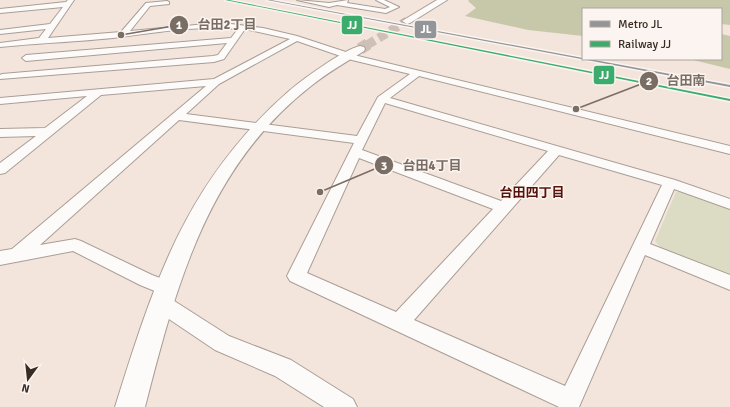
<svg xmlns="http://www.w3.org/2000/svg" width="730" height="407" font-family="Signika,'Noto Sans JP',sans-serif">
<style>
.green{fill:#dcdcc4}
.forest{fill:#c7c8a9}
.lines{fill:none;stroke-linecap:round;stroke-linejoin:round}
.tertiary-tunnel-far1{stroke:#cec0b7;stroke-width:9;stroke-dasharray:9 4.5;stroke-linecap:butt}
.tertiary-tunnel{stroke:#cec0b7;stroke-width:12;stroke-dasharray:12 6;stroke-linecap:butt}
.minor-casing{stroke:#a99e96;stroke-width:2}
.tertiary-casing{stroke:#a99e96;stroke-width:2}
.minor{fill:#fdfbfa;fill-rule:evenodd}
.tertiary{fill:#fdfbfa;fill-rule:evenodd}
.rail-1-casing{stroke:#fbf4f0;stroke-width:3}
.rail-1{fill:#3cac6d;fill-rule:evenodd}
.metro-1-casing{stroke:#fbf4f0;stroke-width:3}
.metro-1{fill:#939598;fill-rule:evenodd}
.labels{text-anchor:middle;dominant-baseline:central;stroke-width:3;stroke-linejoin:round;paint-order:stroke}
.neighbourhood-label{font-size:13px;font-weight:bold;fill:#56130c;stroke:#fbf4f0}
.leader{fill:none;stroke:#796d64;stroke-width:1.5}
.callout-dot{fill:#796d64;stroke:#fbf4f0;stroke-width:1.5}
.mark-label{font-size:12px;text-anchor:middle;font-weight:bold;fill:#fff}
.callout-label{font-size:13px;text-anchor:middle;font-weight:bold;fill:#796d64;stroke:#fbf4f0;stroke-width:3;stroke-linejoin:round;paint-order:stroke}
.line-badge{stroke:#fbf4f0;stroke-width:1.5}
.badge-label{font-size:11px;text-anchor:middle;font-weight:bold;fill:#fff}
</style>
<rect width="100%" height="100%" fill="#f3e5dc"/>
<polygon class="green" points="676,192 684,192 730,208 730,277 661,248 655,241"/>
<g class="forest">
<polygon points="469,0 730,0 730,25 721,24 721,9 583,9 583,36 528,30 465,16 476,8 468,1"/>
<polygon points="721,34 730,36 730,69 689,59 721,59"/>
</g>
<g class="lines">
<polyline class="tertiary-tunnel-far1" points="367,45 407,21"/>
<polyline class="tertiary-tunnel" points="360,49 368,44"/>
<defs>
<g id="minor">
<path d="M 68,0 L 74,0 L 48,38 L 121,32 L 146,3 L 167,1 L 169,2 L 169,4 L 150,6 L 130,31 L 207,24 L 231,24 L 263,28 L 297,36 L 358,56 L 730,146 L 730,154 L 419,76 L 390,98 L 675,180 L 730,199 L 730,209 L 674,189 L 650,244 L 730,275 L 730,290 L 645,255 L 579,407 L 559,407 L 290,281 L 287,276 L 354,143 L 179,120 L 40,245 L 75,239 L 81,241 L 152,275 L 174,283 L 176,288 L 174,293 L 167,296 L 140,285 L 73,251 L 0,265 L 0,251 L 12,249 L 206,86 L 101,95 L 5,173 L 0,174 L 0,163 L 36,136 L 0,137 L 0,129 L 45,128 L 87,96 L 0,104 L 0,98 L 214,79 L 290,39 L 245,29 L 224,59 L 214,62 L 0,79 L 0,75 L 2,74 L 213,56 L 218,55 L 227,43 L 26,61 L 22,58 L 26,55 L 231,38 L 238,29 C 196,25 154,33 113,38 C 75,42 38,43 0,47 L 0,43 L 39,38 L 46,29 L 0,34 L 0,30 L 50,24 L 63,7 L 0,13 L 0,9 L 66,2 ZM 297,41 L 352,60 L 410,74 L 378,97 L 357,136 L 186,114 L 219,84 ZM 385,103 L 548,151 L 501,201 L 362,150 ZM 559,155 L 662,185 L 565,386 L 414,320 ZM 359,158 L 493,209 L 396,312 L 307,273 Z"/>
<polygon points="297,0 329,3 348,0 347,3 385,9 390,7 376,0 384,0 399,7 386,13 337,5 329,7"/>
<polygon points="161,295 168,297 229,336 291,360 353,399 357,407 324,407 275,376 215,350 154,309 151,303 154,297"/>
</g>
<g id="tertiary">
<polygon points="437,0 447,0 410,23 407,24 402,21"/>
<path d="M 360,46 L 364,47 L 365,49 L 364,51 C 346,62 327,73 311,86 C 207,167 176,286 145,407 L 115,407 C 154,282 186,181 289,91 C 303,79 343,50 360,46 Z"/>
</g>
</defs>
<use href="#minor" class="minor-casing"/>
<use href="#tertiary" class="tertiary-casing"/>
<use href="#minor" class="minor"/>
<use href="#tertiary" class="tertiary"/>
<defs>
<polygon id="rail-1" points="225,0 229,0 730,99 730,101"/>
</defs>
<use href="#rail-1" class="rail-1-casing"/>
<use href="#rail-1" class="rail-1"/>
<defs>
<polygon id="metro-1" points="267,0 271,0 583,58 583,59 589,59 730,85 730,87"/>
</defs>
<use href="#metro-1" class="metro-1-casing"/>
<use href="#metro-1" class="metro-1"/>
</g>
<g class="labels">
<g class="neighbourhood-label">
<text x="532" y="193">台田四丁目</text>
</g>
</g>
<path class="leader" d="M121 35L179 25M576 109L649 81M320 192L384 165"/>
<g class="callout-dot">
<circle cx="121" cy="35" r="4"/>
<circle cx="576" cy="109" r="4"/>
<circle cx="320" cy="192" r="4"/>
<circle cx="179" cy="25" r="10"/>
<circle cx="649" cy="81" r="10"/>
<circle cx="384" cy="165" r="10"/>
</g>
<g class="mark-label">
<text x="179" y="29">1</text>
<text x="649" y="85">2</text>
<text x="384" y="170">3</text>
</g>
<g class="callout-label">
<text x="227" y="29">台田2丁目</text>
<text x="686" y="85">台田南</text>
<text x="432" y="170">台田4丁目</text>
</g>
<g class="line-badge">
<rect x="341" y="15" width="22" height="20" rx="4" fill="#3cac6d"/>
<rect x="414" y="20" width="23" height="19" rx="4" fill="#939598"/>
<rect x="593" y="65" width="22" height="20" rx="4" fill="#3cac6d"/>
</g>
<g class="badge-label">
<text x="352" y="29">JJ</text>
<text x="426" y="33">JL</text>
<text x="604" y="79">JJ</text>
</g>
<rect x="582" y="8" width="140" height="52" fill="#fbf4f0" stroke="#ada49e"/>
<rect x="590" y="21" width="20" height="6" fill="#939598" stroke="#ada49e"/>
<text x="618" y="28" font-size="12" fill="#382c24">Metro JL</text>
<rect x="590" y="41" width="20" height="6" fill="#3cac6d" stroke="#ada49e"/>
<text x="618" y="48" font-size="12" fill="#382c24">Railway JJ</text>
<g transform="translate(28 379) rotate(195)" stroke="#fbf4f0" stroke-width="3" paint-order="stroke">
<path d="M0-3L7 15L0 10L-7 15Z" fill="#382c24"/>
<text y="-6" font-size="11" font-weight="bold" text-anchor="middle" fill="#382c24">N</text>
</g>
</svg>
